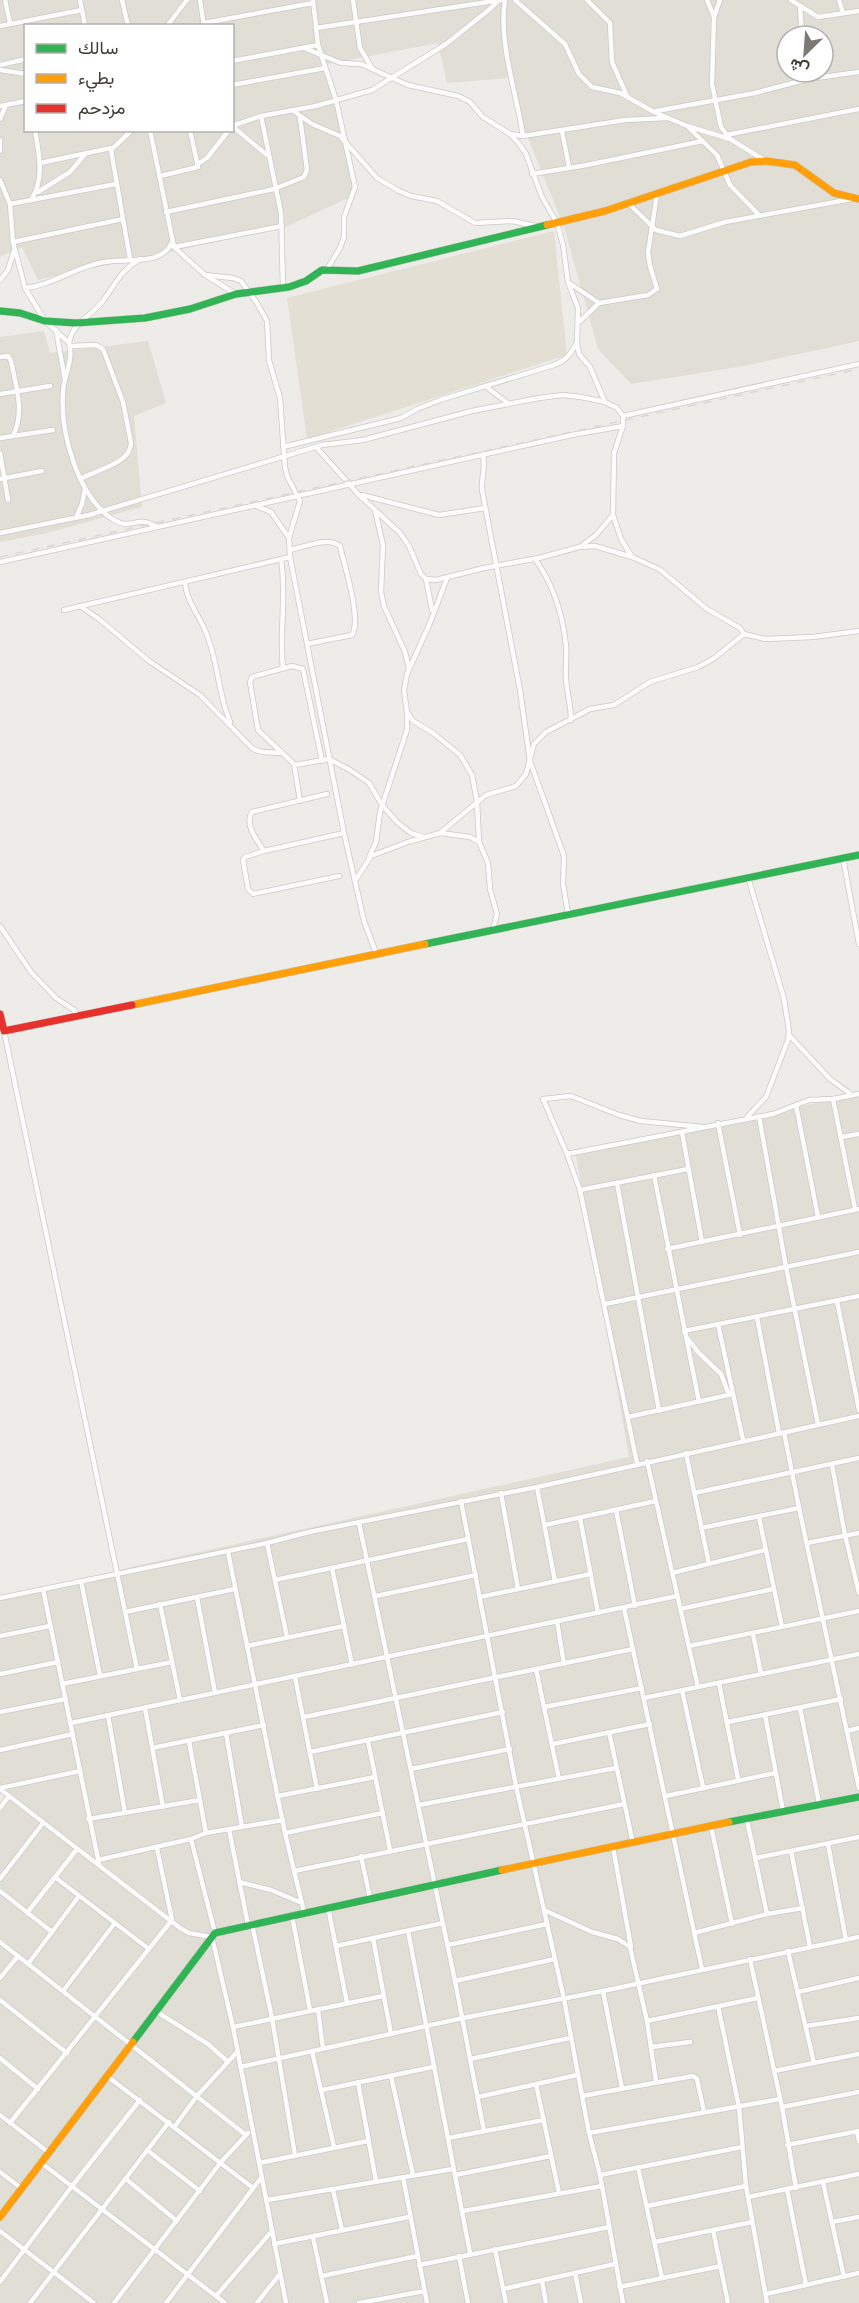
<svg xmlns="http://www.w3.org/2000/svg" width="859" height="2303" font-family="Montserrat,Vazirmatn,sans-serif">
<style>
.residential{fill:#e1ded5;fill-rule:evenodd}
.education{fill:#e3dfd4}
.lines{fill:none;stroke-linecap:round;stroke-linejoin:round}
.street-casing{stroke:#cbc9c5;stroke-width:6}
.fast-casing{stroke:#cbc9bf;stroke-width:8}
.slow-casing{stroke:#cbc9bf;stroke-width:8}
.jam-casing{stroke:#cbc9bf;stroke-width:8}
.street{stroke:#fcfcfc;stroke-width:4.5}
.fast{stroke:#30b455;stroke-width:7}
.slow{stroke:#ff9f0a;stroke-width:7}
.jam{stroke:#e5322d;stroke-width:7}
.rail{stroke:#d8d8d7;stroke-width:1.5;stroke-dasharray:8 8;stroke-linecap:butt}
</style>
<rect width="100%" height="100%" fill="#edece8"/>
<g class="residential">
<path d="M 0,0 L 859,0 L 859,341 L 744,366 L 631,384 L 598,349 L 565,230 L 520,118 L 510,78 L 447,83 L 438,43 L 323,65 L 336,107 L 354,195 L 286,227 L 38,280 L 22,247 L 0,257 ZM 26,26 L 232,26 L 232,130 L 26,130 ZM 787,36 L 823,36 L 823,72 L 787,72 Z"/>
<polygon points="44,331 50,353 148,341 166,403 134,416 142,507 47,533 0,542 0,337"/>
<polygon points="859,1095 859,2303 0,2303 0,1811 11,1798 0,1788 0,1600 131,1567 629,1457 575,1150"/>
</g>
<polygon class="education" points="554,231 567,355 307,439 287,298"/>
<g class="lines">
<defs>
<g id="street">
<polyline points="5,0 10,23"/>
<polyline points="80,0 85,26"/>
<polyline points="122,0 128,26"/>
<polyline points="200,0 204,26"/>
<polyline points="313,0 318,45 336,100 355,187 344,217 344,237 340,248 327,269"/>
<polyline points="353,0 360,48 372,68"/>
<path d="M 505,0 C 498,42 517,94 523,136"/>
<polyline points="515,0 565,44 579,74 592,87 620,93 654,112 687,126 730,139"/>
<polyline points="587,0 610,23 612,62 627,96"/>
<polyline points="707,0 714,17 712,84 721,127 730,139 764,160"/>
<polyline points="791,0 818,17 859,11"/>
<polyline points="839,0 843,13"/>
<polyline points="800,6 802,36"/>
<polyline points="714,17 720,0"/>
<polyline points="204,23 313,3"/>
<polyline points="0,26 82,10"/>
<polyline points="167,26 187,0"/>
<polyline points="316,28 501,0"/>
<polyline points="304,48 341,63 361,64 408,85 458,96 470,102 483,117 510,134 520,145 526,154 542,197 557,223 563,245 568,282 578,308 577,342 579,354 590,367 605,402"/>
<polyline points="232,61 318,45"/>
<polyline points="0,65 26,59"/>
<polyline points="0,70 26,74"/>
<polyline points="232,85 325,68"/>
<polyline points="0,106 26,101"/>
<polyline points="292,110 312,124 340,136 377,178 399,191 411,196 437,201 475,223 512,221 536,226"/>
<polyline points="656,111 755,93 808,79 859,72"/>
<polyline points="261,116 281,213 283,288"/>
<polyline points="0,119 6,105"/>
<polyline points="232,126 261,116 316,106 372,90 446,44 490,9 498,1"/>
<polyline points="232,126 267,155"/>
<polyline points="689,128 717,155 730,185 760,216"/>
<polyline points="150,130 174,247 205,275 236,294"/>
<polyline points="562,131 569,167"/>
<polyline points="510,134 523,136 625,120 667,118"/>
<polyline points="726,135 859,109"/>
<polyline points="0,140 0,151"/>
<polyline points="40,163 111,148"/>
<polyline points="198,164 207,158 229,130"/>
<polyline points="532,174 587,165 703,141"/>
<polyline points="160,176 198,167 190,130"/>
<path d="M 0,180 L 10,204 L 13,242 L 25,288 L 45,321 L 69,343 C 74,360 64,375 63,392 C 60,433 78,498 114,520 C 133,531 136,514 157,527"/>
<polyline points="38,192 70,172 86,153"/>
<path d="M 31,200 C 45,179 39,154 35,130"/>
<polyline points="628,203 656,230 680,236 725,222 852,199"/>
<polyline points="10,204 116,184"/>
<polyline points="166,212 274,189 304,177 307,170 300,117"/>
<polyline points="13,242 123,219"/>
<polyline points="174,247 282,226"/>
<polyline points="130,259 111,150 132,130"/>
<polyline points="205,275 233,278 241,281 257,303 267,321 269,360 280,398 285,467 287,476 300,501 289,538 290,557 344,833 364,921 376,953"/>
<polyline points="0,280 8,270 14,251"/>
<polyline points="568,282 599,303"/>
<path d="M 25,288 C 53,285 77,266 105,262 C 127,258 163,266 172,242"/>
<polyline points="579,322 599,303 648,295 657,289 650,266 648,253 657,194"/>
<polyline points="56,330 65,380"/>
<path d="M 69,343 C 72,323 91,316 102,302 C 116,284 119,272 140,259"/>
<path d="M 70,346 L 96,345 L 103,349 L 123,402 L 131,443 C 131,464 95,470 80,479"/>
<path d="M 0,357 L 8,356 L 11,361 C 16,386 25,412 13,436"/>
<polyline points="485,386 509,404"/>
<polyline points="0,394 50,386"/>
<polyline points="623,416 623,426 614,453 613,515 621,539 632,557"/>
<polyline points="0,438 53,430"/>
<path d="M 283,447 L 401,418 L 417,409 L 440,400 L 554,365 C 567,360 571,354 577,342"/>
<polyline points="316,447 359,495 400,533 409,546 421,574 426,579 432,610"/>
<polyline points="0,453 8,500"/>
<path d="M 483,455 C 486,467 481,478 482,490 L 520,690 L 530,761 L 564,856 L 563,884 L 568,914"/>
<polyline points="0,479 42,471"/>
<polyline points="362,495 439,515 485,508"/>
<polyline points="256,506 271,512 289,538"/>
<polyline points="375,510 383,545 381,592 384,606 405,652 409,669"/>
<polyline points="76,518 82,504 85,489"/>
<polyline points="0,533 89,515 322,445 363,440 472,411 539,398 563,395 581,397 605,402 617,408 623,416 859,364"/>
<polyline points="581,546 596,535 613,515"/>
<path d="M 290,550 C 304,547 329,536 340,546 C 344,564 362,620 352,635 L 307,644"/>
<path d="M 281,559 C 287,596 279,631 283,668"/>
<path d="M 535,559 C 553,584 563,616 566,646 C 567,657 565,668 566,679 C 567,693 571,706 571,720"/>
<polyline points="0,562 572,435 623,426"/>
<polyline points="426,579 436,580 484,568 539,558 579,547 595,546 632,557 659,569 707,609 740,628 744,634 765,639 813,637 859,631"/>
<path d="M 185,582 C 186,599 196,611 203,626 C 218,656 217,691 230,722"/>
<polyline points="80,606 99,619 149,661 200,695 253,749 262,752 282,753"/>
<polyline points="64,610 290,557"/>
<polyline points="407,712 413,721 433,733 460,755 472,775 477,801 479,842 488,863 490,889 497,914 493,929"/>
<polyline points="295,765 329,759 350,770 369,783 382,805 398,823 411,833 423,837"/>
<polyline points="300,801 294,764 258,730 250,682 252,677 292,666 303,669 322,761"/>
<polyline points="440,833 470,837 479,842"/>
<path d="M 264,851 C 257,840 244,825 252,812 L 327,794"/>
<polyline points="369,857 376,842 380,812 407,730 407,712 404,691 407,674 430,623 447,578"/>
<polyline points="843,858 859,944"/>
<polyline points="339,876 253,894 248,889 243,860 245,857 264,851 344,833"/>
<polyline points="355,881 371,856 408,842 440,833 486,795 516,786 526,774 534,744 546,732 590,709 614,705 650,682 698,667 713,659 744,634"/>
<polyline points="0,926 31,972 56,998 74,1010 77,1015"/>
<polyline points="0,1031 4,1031 137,1669"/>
<polyline points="789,1035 830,1079 852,1095"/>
<polyline points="833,1099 855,1209"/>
<polyline points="796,1105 818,1217"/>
<polyline points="759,1116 786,1267 818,1424"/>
<polyline points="747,1117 766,1097 788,1040 789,1031 784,999 748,877"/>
<polyline points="718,1123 740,1235"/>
<polyline points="682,1132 702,1242"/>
<polyline points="841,1137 859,1134"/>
<polyline points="567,1154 773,1114 809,1100 833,1099 859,1094"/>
<polyline points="654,1175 699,1402"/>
<polyline points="617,1183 659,1411"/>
<polyline points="580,1190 688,1169"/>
<polyline points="667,1249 859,1209"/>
<polyline points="837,1301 859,1410"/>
<polyline points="605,1304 859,1252"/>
<polyline points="757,1317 779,1433"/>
<polyline points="718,1324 743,1440"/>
<polyline points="684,1331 859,1296"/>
<polyline points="687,1338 699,1353 721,1374 729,1395"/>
<polyline points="628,1417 733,1394"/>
<polyline points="784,1432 799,1508 859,1788"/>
<polyline points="686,1453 709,1564"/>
<polyline points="647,1461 698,1687"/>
<polyline points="637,1463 580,1190 567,1154 543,1099 571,1096 619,1115 641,1121 703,1127"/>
<polyline points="832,1465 845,1535 859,1593"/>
<polyline points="537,1487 555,1581"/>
<polyline points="501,1493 518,1589"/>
<polyline points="694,1493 859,1458"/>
<polyline points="461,1501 516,1786 564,1999 589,2133 600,2175 623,2303"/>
<polyline points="616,1510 635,1606"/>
<polyline points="759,1517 782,1627"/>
<polyline points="580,1518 598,1613"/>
<polyline points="359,1523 455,1981 484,2131"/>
<polyline points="545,1525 656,1501"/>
<polyline points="701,1528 799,1508"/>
<polyline points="267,1543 287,1637"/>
<polyline points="807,1543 859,1533"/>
<polyline points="228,1552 285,1833 304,1912"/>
<polyline points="332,1568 352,1665"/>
<polyline points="672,1573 765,1550"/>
<polyline points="275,1580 468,1539"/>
<polyline points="81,1581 100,1676"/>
<polyline points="43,1589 99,1864"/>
<polyline points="376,1596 476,1575"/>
<polyline points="197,1597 215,1693"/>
<polyline points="480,1597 591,1574"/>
<polyline points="0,1598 267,1543 309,1532 537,1487 859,1416"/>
<polyline points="160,1604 180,1700"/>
<polyline points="624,1608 702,1969"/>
<polyline points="680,1609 773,1589"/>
<polyline points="125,1612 235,1589"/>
<polyline points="557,1621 564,1664"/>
<polyline points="753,1634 761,1674"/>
<polyline points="0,1636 50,1626"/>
<polyline points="247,1646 344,1626"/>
<polyline points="689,1646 859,1611"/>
<polyline points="536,1669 559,1779"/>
<polyline points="0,1674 58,1662"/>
<polyline points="295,1677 317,1789"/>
<polyline points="719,1683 738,1779"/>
<polyline points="62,1684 172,1662"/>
<polyline points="682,1690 703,1787"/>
<polyline points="644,1698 859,1654"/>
<polyline points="544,1707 642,1688"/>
<polyline points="145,1708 163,1807"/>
<polyline points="800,1708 819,1803"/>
<polyline points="0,1712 66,1699"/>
<polyline points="108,1715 125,1813"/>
<polyline points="765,1715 783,1811"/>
<polyline points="304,1717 633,1649"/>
<polyline points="728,1722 841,1699"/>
<polyline points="71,1723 677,1596"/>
<polyline points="847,1731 859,1728"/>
<polyline points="609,1732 633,1843"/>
<polyline points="226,1733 242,1827"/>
<polyline points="189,1741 206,1833 283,1820"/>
<polyline points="368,1741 390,1850"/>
<polyline points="553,1744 650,1724"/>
<polyline points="152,1748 264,1725"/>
<polyline points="0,1750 73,1734"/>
<polyline points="310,1752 503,1712"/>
<polyline points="411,1769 510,1749"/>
<polyline points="0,1788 80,1771"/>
<polyline points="0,1789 180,1928 189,1933 212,1937 233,2027 286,2303"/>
<polyline points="278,1796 375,1777"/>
<polyline points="666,1796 775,1773"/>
<polyline points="419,1805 616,1768"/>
<polyline points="0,1808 9,1796"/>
<polyline points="88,1819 200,1800"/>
<polyline points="747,1820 767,1914"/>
<polyline points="711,1826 732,1924"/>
<polyline points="229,1829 248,1925"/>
<polyline points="285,1833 383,1813"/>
<polyline points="191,1839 206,1833"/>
<polyline points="828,1844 846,1940"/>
<polyline points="613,1847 631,1947"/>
<polyline points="791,1851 810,1947"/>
<polyline points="361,1856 370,1898"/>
<polyline points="756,1858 859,1837"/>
<polyline points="98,1860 191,1839 215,1933"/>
<polyline points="294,1871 624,1804"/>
<polyline points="56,1878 149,1949"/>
<polyline points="0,1879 43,1823"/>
<polyline points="239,1882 271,1890 302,1903"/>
<polyline points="0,1891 52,1932"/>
<polyline points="328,1907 347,2003"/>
<polyline points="544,1910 592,1932 618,1939 630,1947 647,2021 656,2081"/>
<polyline points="27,1913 77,1849"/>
<polyline points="292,1916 310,2010"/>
<polyline points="252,1924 272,2018 295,2155"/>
<polyline points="408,1931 470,2253"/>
<polyline points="694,1933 767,1914 803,1908"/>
<polyline points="373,1938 391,2034"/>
<polyline points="0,1942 246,2135"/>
<polyline points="448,1945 547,1924"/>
<polyline points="336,1946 443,1923"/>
<polyline points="788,1951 814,2063"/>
<polyline points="750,1959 782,2107 796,2188"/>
<polyline points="28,1964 79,1896"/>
<polyline points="0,1978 18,1956"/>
<polyline points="455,1981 555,1959"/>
<polyline points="63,1991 115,1923"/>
<polyline points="603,1991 622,2088"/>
<polyline points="798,1992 859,1978"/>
<polyline points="0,2000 67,2053"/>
<polyline points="718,2006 739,2107 746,2186 767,2303"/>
<polyline points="318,2009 323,2049"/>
<polyline points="157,2012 208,2044 227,2061"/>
<polyline points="647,2021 758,1998"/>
<polyline points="806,2026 859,2018"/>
<polyline points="233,2027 383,1996"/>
<polyline points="651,2047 690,2042"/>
<polyline points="312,2051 334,2147"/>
<polyline points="0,2058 38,2089"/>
<polyline points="470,2059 570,2038"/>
<polyline points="240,2067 463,2018 603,1991 859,1937"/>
<polyline points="774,2071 859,2054"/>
<polyline points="107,2076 253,2188"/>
<polyline points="391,2076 413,2175"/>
<polyline points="358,2082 376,2181"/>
<polyline points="536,2084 559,2193"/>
<polyline points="322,2090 433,2067"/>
<polyline points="582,2096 693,2076 697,2079 704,2112"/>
<polyline points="478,2097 577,2075"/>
<polyline points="782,2107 859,2092"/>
<polyline points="0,2115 48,2152"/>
<polyline points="10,2123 172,1920 157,1848"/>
<polyline points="175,2126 197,2096 237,2052"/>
<polyline points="857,2131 859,2141"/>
<polyline points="589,2133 780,2099"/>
<polyline points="448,2138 544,2120"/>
<polyline points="787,2145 859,2131"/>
<polyline points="147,2150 200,2191"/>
<polyline points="40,2162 225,2303"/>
<polyline points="259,2163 368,2141"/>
<polyline points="638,2167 662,2278"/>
<polyline points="0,2172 21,2188"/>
<polyline points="455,2175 551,2156"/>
<polyline points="600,2175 742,2147"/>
<polyline points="403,2177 427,2303"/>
<polyline points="126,2179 177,2221"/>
<polyline points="823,2182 844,2277"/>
<polyline points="787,2189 806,2285"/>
<polyline points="333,2190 342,2230"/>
<polyline points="748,2197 859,2174"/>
<polyline points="267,2200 453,2169"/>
<polyline points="647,2206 746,2186"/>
<polyline points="463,2211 602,2186"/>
<polyline points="832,2222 859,2217"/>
<polyline points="713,2230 728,2303"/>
<polyline points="0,2231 94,2303"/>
<polyline points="313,2237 327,2303"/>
<polyline points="655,2242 752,2222"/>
<polyline points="274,2244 409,2217"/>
<polyline points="495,2249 506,2303"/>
<polyline points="459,2256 468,2303"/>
<polyline points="419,2265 609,2227"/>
<polyline points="575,2273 581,2303"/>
<polyline points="322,2276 417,2256"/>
<polyline points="542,2281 546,2303"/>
<polyline points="0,2282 72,2186 140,2100"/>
<polyline points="619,2287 721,2266"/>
<polyline points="503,2289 615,2264"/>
<polyline points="766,2294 859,2273"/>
<polyline points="216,2296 272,2231"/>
<polyline points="30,2303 169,2122"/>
<polyline points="114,2303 221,2162 248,2133"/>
<polyline points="166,2303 261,2178"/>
<polyline points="257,2303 279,2275"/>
<polyline points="359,2303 425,2291"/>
</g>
<g id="fast">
<polyline points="0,311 20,313 45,321 76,323 145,318 190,309 236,294 289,287 306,281 322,270 358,271 547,225"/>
<polyline points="425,944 859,855"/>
<polyline points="729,1822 859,1797"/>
<polyline points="133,2042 215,1933 502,1870"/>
</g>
<g id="slow">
<polyline points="547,225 605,211 751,162 766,161 795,165 834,193 859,199"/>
<polyline points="132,1005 425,944"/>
<polyline points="502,1870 729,1822"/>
<polyline points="0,2217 133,2042"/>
</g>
<polyline id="jam" points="0,1014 4,1031 132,1005"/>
</defs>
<use href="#street" class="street-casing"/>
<use href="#fast" class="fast-casing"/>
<use href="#slow" class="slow-casing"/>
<use href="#jam" class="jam-casing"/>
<use href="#street" class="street"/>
<use href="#fast" class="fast"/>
<use href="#slow" class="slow"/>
<use href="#jam" class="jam"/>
<polyline class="rail" points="0,557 859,369"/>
</g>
<rect x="24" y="24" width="210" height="108" fill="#ffffff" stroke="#b3b1ae" stroke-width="1.5"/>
<rect x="36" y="44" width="30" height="9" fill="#30b455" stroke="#b3b1ae" stroke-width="1.5"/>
<text x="78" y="54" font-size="18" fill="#413d35">سالك</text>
<rect x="36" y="74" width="30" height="9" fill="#ff9f0a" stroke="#b3b1ae" stroke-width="1.5"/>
<text x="78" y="84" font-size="18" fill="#413d35">بطيء</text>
<rect x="36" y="104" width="30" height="9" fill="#e5322d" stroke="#b3b1ae" stroke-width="1.5"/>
<text x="78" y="114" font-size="18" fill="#413d35">مزدحم</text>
<g transform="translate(805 54) rotate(205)"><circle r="28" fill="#ffffff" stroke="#b3b1ae" stroke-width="1.5"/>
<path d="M0-4.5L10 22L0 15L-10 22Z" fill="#7d7a74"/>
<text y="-9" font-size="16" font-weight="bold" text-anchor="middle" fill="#413d35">ش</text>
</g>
</svg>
